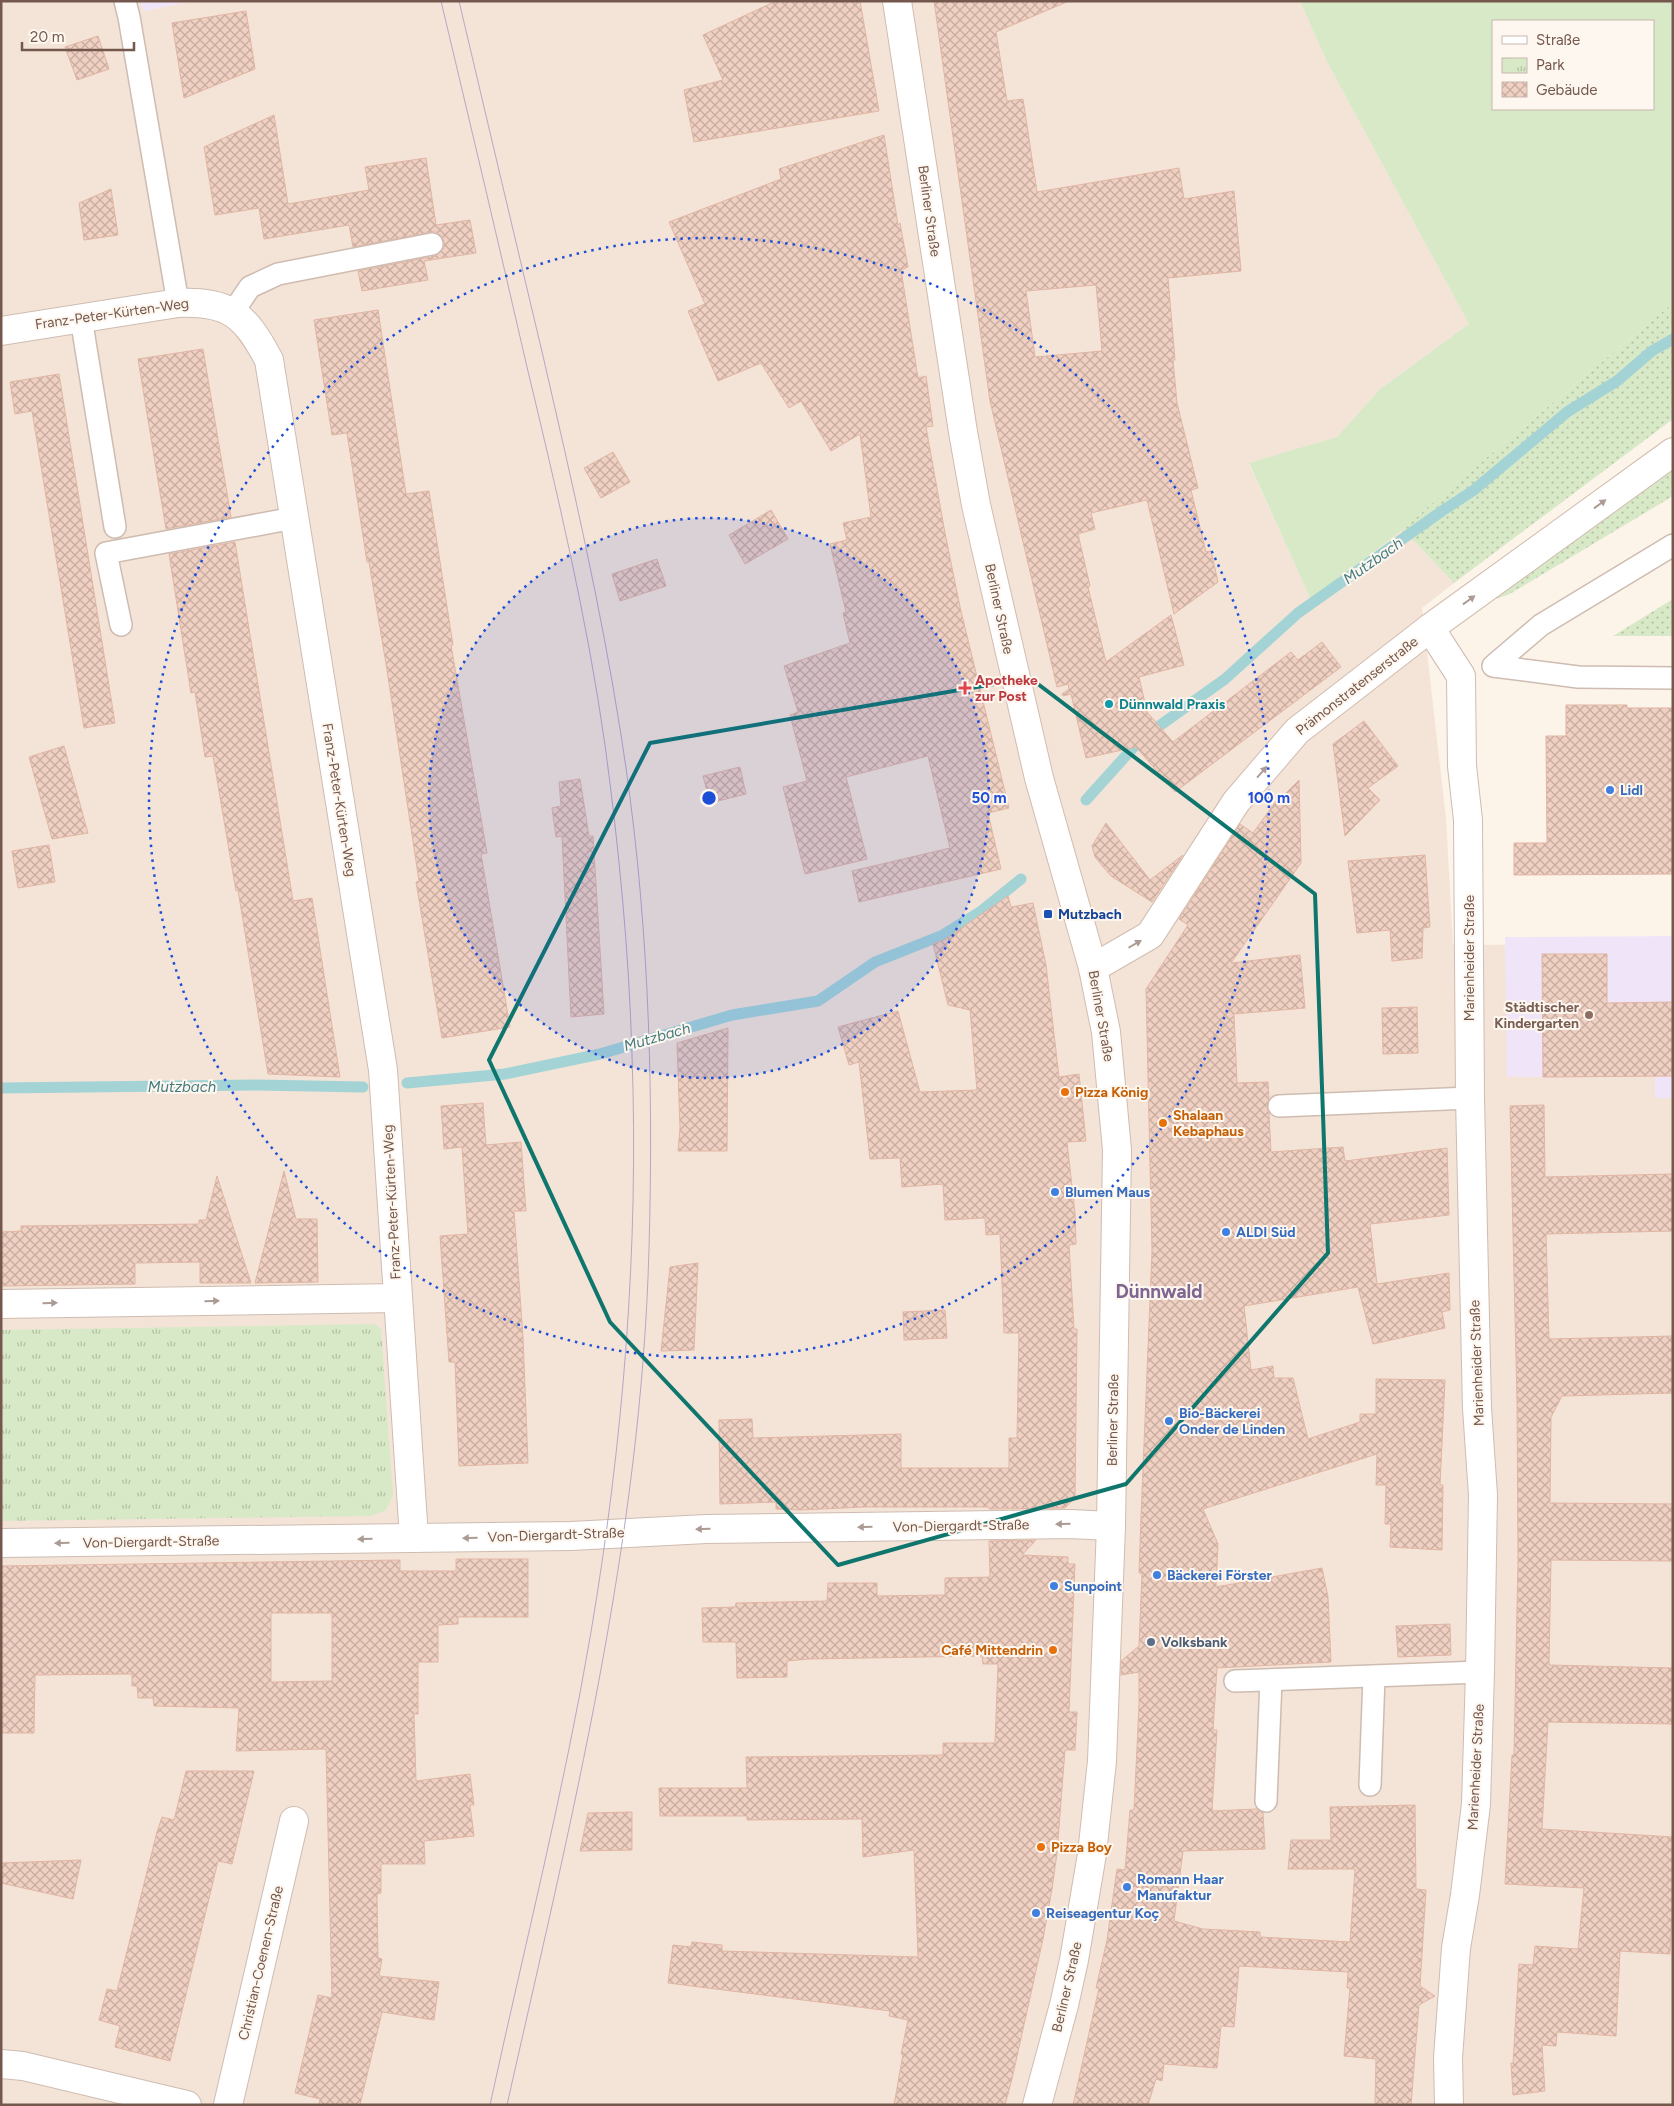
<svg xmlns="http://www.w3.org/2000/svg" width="1674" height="2106" font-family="Figtree,sans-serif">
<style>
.residential{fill:#f3e4d7}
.education{fill:#f0e5f8}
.grass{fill:url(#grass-dots)}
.park{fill:url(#park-tufts)}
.garden{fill:#d8e9c7;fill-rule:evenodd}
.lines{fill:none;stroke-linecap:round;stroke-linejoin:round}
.stream{stroke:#a4d3d6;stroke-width:11}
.building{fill:url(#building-cross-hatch);stroke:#e2b5a3;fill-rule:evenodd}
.service-casing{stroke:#cfbcb1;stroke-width:24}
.minor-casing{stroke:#cfbcb1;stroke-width:30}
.secondary-casing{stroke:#d2bcaf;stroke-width:30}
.service{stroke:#fff;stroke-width:21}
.minor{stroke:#fff;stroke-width:28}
.secondary{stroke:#fff;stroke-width:28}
.tram{stroke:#b5a7c6;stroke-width:1}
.oneway{fill:#ac9b94}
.marked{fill:none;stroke:#0f766e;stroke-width:4;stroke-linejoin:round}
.ring{fill:none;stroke:#1d4ed8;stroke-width:2.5;stroke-dasharray:2.5 5}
.health-dot{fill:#e0444e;stroke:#fef7ef;stroke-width:2}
.culture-dot{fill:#0f9aa8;stroke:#fef7ef;stroke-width:2}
.shop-dot{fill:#3f7fe0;stroke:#fef7ef;stroke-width:2}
.transit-dot{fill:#1a4fb4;stroke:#fef7ef;stroke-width:2}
.education-dot{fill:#8d6e63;stroke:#fef7ef;stroke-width:2}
.food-dot{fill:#e8710a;stroke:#fef7ef;stroke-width:2}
.service-dot{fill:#5c6f8a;stroke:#fef7ef;stroke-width:2}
.labels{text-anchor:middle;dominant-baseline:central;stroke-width:4;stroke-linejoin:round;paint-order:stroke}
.street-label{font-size:14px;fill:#75584d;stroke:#fef7ef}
.health-label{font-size:14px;font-weight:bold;fill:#be3a42;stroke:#fef7ef;text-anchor:start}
.culture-label{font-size:14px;font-weight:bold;fill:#0d838f;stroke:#fef7ef;text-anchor:start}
.shop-label{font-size:14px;font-weight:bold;fill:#366cbe;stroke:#fef7ef;text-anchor:start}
.transit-label{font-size:14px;font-weight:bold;fill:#164399;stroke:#fef7ef;text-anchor:start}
.education-label{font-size:14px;font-weight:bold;fill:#785e54;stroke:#fef7ef;text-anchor:end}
.food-label{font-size:14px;font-weight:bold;fill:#c56008;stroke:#fef7ef;text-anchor:start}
.service-label{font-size:14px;font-weight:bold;fill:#4e5e75;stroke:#fef7ef;text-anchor:start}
.water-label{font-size:15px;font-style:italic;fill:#447b80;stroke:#fef7ef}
.district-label{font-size:19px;font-weight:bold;fill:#7e6691;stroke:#fef7ef}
.centre{fill:#1d4ed8;stroke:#fef7ef;stroke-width:2.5}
.ring-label{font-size:15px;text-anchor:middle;font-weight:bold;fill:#1d4ed8;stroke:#fef7ef;stroke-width:4;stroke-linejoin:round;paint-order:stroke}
</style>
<defs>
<pattern id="grass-dots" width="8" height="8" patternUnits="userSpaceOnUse" patternTransform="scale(1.25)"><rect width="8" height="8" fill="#d8e9c7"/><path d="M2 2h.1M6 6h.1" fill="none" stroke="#b4c0a4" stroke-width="1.8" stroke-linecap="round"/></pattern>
<pattern id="park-tufts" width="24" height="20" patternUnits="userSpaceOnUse" patternTransform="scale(1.25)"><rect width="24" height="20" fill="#d8e9c7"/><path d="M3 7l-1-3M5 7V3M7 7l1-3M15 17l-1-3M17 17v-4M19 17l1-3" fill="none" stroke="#b4c0a4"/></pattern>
<pattern id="building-cross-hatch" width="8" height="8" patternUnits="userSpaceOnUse" patternTransform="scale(1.25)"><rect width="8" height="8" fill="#f0d0c2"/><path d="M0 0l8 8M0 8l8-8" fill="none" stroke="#c7aca0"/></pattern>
</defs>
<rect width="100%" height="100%" fill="#fcf3e9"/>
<polygon class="residential" points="1,1 140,1 144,11 191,1 1300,1 1327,62 1469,324 1380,389 1337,437 1249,464 1311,600 1401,531 1412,539 1454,583 1422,608 1446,819 1453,945 1673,944 1673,2105 1,2105"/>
<g class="education">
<polygon points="140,1 191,1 144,11"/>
<polygon points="1673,936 1673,1098 1655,1098 1655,1076 1507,1077 1505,937"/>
</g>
<g class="grass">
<polygon points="1673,303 1673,419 1454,583 1412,539 1401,531 1439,497"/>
<polygon points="1673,468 1673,496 1508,595 1491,600"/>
<polygon points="1673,599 1673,636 1613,636"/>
</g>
<polygon class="park" points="375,1324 381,1329 393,1495 386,1510 371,1516 1,1521 1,1330"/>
<path class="garden" d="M 1300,1 L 1673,1 L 1673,303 L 1439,497 L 1401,531 L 1311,600 L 1249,463 L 1337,437 L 1380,389 L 1469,324 L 1327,62 ZM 1493,21 L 1653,21 L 1653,109 L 1493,109 Z"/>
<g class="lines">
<g class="stream">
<polyline points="1086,800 1141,739 1225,679 1298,613 1442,511 1474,490 1567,412 1617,381 1652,351 1673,339"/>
<polyline points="407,1083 505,1074 600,1054 732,1015 818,1001 875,962 943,935 980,912 1021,879"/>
<polyline points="1,1088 257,1085 363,1087"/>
</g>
</g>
<g class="building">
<polygon points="776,1 860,1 879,111 694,142 684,90 723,80 703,35"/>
<path d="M 934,1 L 1069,1 L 996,32 L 1007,101 L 1023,99 L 1037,192 L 1179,168 L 1184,199 L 1234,191 L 1241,271 L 1168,278 L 1175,360 L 1173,360 L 1177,403 L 1198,488 L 1191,490 L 1206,552 L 1211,551 L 1218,582 L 1174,614 L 1147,500 L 1091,513 L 1095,529 L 1078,534 L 1090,586 L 1088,587 L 1106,662 L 1171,615 L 1184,665 L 1139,677 L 1147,712 L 1173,742 L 1291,652 L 1298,660 L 1322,642 L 1341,667 L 1175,792 L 1136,747 L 1086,758 L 1071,694 L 1063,696 L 1062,694 L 1069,689 L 1068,684 L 1057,687 L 990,401 ZM 1096,285 L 1102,351 L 1035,357 L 1026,291 Z"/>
<polygon points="246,11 255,69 184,98 172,23"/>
<polygon points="98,36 109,69 77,80 65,47"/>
<polygon points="274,115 288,204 369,190 365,167 426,158 436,225 470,220 476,253 424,261 428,280 362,291 358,271 435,256 444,248 444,242 442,236 436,232 430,232 353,247 349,225 264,239 259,208 215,215 204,147"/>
<polygon points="884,135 898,225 900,223 908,267 901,270 918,378 926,376 933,426 926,427 945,533 960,607 1009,808 988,813 1001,869 859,902 852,871 950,848 928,756 846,777 867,859 805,874 783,787 807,781 790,715 798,712 784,666 850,643 843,613 846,612 830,544 847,540 843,523 871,517 860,434 831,451 801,401 789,408 761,363 718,381 688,311 705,304 669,222 781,179 779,169"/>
<polygon points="111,189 118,235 84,240 79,203"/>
<polygon points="378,310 406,494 429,491 453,645 451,645 487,853 481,854 510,1027 442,1038 416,882 419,881 387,670 369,562 367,562 347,433 332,435 314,320"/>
<polygon points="203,349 231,517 166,529 138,359"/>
<polygon points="59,374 115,723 84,728 32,411 15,414 10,382"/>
<polygon points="613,452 630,482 601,498 584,468"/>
<polygon points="771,510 788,539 745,564 729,535"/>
<polygon points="235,542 293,901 312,898 340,1077 268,1074 238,890 236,891 213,756 205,757 195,692 191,693 169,554"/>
<polygon points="657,559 666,586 620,601 612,574"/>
<polygon points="1566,705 1627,705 1627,708 1673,708 1673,874 1514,875 1514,843 1547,843 1546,736 1566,736"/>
<polygon points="1364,721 1398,766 1368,788 1380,800 1345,836 1333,744"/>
<polygon points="64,746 88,833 52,839 29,757"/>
<polygon points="740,767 746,794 710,803 703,776"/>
<polygon points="580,779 589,836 593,836 604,1014 571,1017 562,836 556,837 552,808 561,806 559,782"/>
<polygon points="1299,780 1301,863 1231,963 1300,955 1305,1008 1234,1014 1237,1083 1268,1082 1269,1099 1267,1106 1269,1114 1271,1152 1343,1147 1345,1161 1447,1148 1449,1215 1370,1224 1377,1284 1449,1273 1450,1310 1442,1312 1445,1328 1373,1344 1358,1287 1244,1306 1251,1370 1273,1366 1274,1378 1293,1378 1308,1439 1360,1422 1360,1414 1376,1414 1376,1379 1445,1380 1440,1485 1443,1485 1442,1550 1390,1547 1391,1524 1385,1524 1386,1485 1376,1485 1377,1454 1203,1509 1218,1544 1216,1587 1322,1568 1328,1597 1331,1662 1217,1668 1213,1730 1217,1730 1212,1811 1257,1809 1263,1813 1265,1849 1183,1851 1174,1921 1203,1929 1260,1932 1260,1937 1350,1942 1355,1869 1288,1869 1291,1840 1331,1840 1330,1807 1415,1805 1416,1889 1426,1890 1420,1986 1435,1996 1419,2005 1411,2105 1375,2105 1376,2059 1344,2056 1350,1988 1347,1988 1348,1972 1239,1966 1234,2027 1221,2026 1217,2068 1164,2064 1162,2081 1156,2079 1148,2105 1073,2105 1099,1988 1096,1988 1107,1940 1117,1869 1125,1870 1130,1810 1134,1810 1139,1705 1139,1672 1121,1675 1121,1661 1139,1646 1142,1573 1139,1573 1141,1517 1152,1251 1146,989 1188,925 1179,919 1240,824 1253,833 1282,793 1284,795"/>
<polygon points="1106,823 1150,880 1183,855 1152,902 1111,876 1095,857 1092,846"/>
<polygon points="49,845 55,882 18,888 12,851"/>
<polygon points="1425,855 1430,927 1423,928 1422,958 1392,961 1390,930 1357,933 1348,861"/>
<polygon points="1008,896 1011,907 1033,903 1046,965 1059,1077 1079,1074 1086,1141 1067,1142 1075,1213 1076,1244 1069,1245 1074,1329 1077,1329 1075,1498 1065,1508 989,1509 989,1507 864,1507 801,1510 776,1509 776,1502 720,1504 719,1420 752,1419 753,1438 901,1434 901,1468 1009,1468 1009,1438 1017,1438 1019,1333 1004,1333 1000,1234 986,1235 985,1218 945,1220 943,1184 902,1187 900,1158 870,1159 859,1062 849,1065 838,1027 898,1011 920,1092 977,1090 970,1010 948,1005 933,944 944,940"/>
<polygon points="1542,954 1607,954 1607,1003 1673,1002 1673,1076 1543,1077"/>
<polygon points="1417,1007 1418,1053 1383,1054 1382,1008"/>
<polygon points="728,1028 727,1151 678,1151 680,1128 677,1043"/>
<polygon points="483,1103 486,1145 521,1142 526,1211 514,1211 523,1337 528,1463 459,1466 455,1362 449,1362 440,1236 468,1234 462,1147 444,1149 441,1106"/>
<polygon points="1544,1105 1545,1177 1673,1174 1673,1231 1546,1234 1549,1339 1673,1336 1673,1393 1562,1396 1551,1417 1550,1503 1673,1504 1673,1561 1551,1560 1549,1665 1673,1668 1673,1724 1548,1722 1542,1829 1673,1837 1673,1889 1670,1954 1620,1951 1616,2036 1557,2032 1556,2046 1542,2045 1545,2091 1513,2095 1511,2063 1513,2063 1519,1964 1533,1965 1535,1946 1578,1949 1584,1888 1505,1884 1512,1755 1514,1755 1518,1560 1517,1402 1510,1106"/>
<polygon points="284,1171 296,1219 317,1219 318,1282 255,1283"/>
<polygon points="217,1176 251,1283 200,1283 200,1262 135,1263 135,1284 1,1286 1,1232 21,1231 21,1226 199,1224 199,1220 206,1220"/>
<polygon points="698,1263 694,1350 661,1351 670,1267"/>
<polygon points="945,1310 947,1338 904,1340 903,1312"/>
<polygon points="1036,1540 1022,1555 1068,1557 1068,1564 1075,1564 1069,1712 1077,1712 1075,1750 1065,1750 1057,1853 1052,1889 1043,1939 1012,2079 1005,2105 894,2105 903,2054 901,2054 908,2020 889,2016 890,2011 668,1983 673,1945 691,1947 692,1942 722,1945 722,1951 918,1957 914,1850 863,1857 862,1819 747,1820 747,1816 660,1816 659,1788 747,1788 746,1757 943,1755 943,1743 995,1743 998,1664 983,1664 982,1656 809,1659 787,1661 787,1677 737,1678 736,1642 703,1642 702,1608 735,1607 736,1603 827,1601 828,1583 877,1583 877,1596 945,1595 945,1578 990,1577 989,1541"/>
<path d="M 456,1559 L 528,1559 L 528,1617 L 458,1617 L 458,1624 L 438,1625 L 438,1662 L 418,1662 L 418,1714 L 414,1714 L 416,1781 L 470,1774 L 474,1805 L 470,1805 L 474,1836 L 424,1841 L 425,1864 L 381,1864 L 381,1893 L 377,1894 L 378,1958 L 382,1959 L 379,1976 L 439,1982 L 434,2020 L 382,2012 L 360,2105 L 319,2105 L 320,2099 L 295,2093 L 318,1995 L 332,1998 L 326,1749 L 236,1751 L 239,1708 L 154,1706 L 153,1698 L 138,1698 L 137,1686 L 132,1686 L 132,1674 L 35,1675 L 34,1733 L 1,1733 L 1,1566 L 400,1560 L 400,1571 L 456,1571 ZM 271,1613 L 332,1613 L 332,1681 L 271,1682 Z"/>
<polygon points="1450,1624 1451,1655 1398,1657 1396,1626"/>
<polygon points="186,1771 254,1771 232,1864 218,1861 170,2061 115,2047 120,2026 99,2020 107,1989 117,1991 157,1832 162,1817 174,1820"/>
<polygon points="632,1812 632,1850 580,1851 588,1813"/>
<polygon points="81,1860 73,1899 1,1883 1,1863"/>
</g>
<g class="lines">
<defs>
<g id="service">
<polyline points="125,1 129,17 178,303"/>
<polyline points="233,312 250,287 278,274 432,244"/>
<polyline points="81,318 115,527"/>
<polyline points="1673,545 1541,625 1493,666 1578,677 1673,678"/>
<polyline points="121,625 106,553 294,518"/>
<polyline points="1279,1106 1470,1098"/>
<polyline points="1235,1681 1480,1672"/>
<polyline points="1370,1785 1374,1677"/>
<polyline points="1266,1801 1271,1680"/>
</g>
<g id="minor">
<path d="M 1,331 L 178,303 C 230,301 245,315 269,360 L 383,1070 L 414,1538"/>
<polyline points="1430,628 1461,676 1462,766 1468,820 1470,1098 1477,1408 1483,1495 1480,1672 1476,1804 1465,1895 1456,1948 1448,2058 1449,2105"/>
<polyline points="1,1304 398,1298"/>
<polyline points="1,1543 571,1536 706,1529 1070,1524 1111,1526"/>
<polyline points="1,2064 23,2066 187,2105"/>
<polyline points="228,2105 294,1821"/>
</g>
<g id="secondary">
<polyline points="897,1 963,432 976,505 1039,778 1093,968 1106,1032 1117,1150 1111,1526 1102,1761 1092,1854 1074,1960 1064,2005 1037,2105"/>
<polyline points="1093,968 1150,935 1236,802 1297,731 1430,628 1673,452"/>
</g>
</defs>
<use href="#service" class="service-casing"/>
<use href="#minor" class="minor-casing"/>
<use href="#secondary" class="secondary-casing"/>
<use href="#service" class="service"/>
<use href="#minor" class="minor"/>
<use href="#secondary" class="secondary"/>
<g class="tram">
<path d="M 441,1 C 470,123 499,245 527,367 C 557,492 587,618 605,745 C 619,848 629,952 632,1055 C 639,1249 623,1442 591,1632 C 564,1791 524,1948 490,2105"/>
<path d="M 459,1 C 487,120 515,238 543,356 C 572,482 601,607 621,735 C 648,904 654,1077 649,1249 C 641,1542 571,1820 507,2105"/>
</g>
</g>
<defs><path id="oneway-solid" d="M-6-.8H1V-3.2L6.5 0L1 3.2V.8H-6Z" transform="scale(1.25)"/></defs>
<g class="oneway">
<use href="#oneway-solid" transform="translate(1600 504) rotate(-36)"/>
<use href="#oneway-solid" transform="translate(1469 600) rotate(-36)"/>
<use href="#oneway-solid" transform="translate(1262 772) rotate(-49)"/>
<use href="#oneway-solid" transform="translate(1135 944) rotate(-30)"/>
<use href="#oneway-solid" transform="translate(212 1301) rotate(-1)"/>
<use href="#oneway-solid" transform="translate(50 1303) rotate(-1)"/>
<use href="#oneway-solid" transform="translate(1063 1524) rotate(179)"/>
<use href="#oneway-solid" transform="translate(865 1527) rotate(179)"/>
<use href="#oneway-solid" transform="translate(703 1529) rotate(178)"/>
<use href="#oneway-solid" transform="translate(470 1538) rotate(179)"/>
<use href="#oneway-solid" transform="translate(365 1539) rotate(179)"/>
<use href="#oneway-solid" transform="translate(62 1543) rotate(179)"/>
</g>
<path class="marked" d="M 1030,678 L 1315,894 L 1328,1253 L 1126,1484 L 838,1565 L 610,1322 L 489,1060 L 650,743 Z"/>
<circle cx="709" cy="798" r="280" fill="#1d4ed8" fill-opacity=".12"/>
<g class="ring">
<circle cx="709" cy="798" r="280"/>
<circle cx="709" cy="798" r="560"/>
</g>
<path class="health-dot" d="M962.5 680.5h5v5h5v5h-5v5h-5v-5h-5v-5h5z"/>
<circle class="culture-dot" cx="1109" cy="704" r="5"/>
<g class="shop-dot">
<circle cx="1610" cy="790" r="5"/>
<circle cx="1055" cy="1192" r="5"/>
<circle cx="1226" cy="1232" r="5"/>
<circle cx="1169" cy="1421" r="5"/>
<circle cx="1157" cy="1575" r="5"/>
<circle cx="1054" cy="1586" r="5"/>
<circle cx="1127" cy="1887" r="5"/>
<circle cx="1036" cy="1913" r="5"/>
</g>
<rect class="transit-dot" x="1043" y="909" width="10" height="10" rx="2.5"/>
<circle class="education-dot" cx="1589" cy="1015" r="5"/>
<g class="food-dot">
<circle cx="1065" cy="1092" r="5"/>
<circle cx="1163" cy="1123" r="5"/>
<circle cx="1053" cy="1650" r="5"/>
<circle cx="1041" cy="1847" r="5"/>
</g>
<circle class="service-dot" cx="1151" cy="1642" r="5"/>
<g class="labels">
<g class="street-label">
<text transform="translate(929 211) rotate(82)">Berliner Straße</text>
<text transform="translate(112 314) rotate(-8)">Franz-Peter-Kürten-Weg</text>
<text transform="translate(999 609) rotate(78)">Berliner Straße</text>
<text transform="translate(1357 686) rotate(-38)">Prämonstratenserstraße</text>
<text transform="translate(339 800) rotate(81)">Franz-Peter-Kürten-Weg</text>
<text transform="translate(1469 958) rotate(-90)">Marienheider Straße</text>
<text transform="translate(1101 1016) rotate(80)">Berliner Straße</text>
<text transform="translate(392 1202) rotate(-93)">Franz-Peter-Kürten-Weg</text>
<text transform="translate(1477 1363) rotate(-92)">Marienheider Straße</text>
<text transform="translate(1113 1420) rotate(-89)">Berliner Straße</text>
<text transform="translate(961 1526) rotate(-1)">Von-Diergardt-Straße</text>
<text transform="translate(556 1535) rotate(-2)">Von-Diergardt-Straße</text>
<text transform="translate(151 1542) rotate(-1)">Von-Diergardt-Straße</text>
<text transform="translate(1476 1767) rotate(-87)">Marienheider Straße</text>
<text transform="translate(261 1963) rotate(-77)">Christian-Coenen-Straße</text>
<text transform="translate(1067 1987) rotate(-77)">Berliner Straße</text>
</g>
<g class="health-label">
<text x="975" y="680">Apotheke<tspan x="975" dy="16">zur Post</tspan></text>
</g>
<g class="culture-label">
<text x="1119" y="704">Dünnwald Praxis</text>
</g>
<g class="shop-label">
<text x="1620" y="790">Lidl</text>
<text x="1065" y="1192">Blumen Maus</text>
<text x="1236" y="1232">ALDI Süd</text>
<text x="1179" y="1413">Bio-Bäckerei<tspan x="1179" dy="16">Onder de Linden</tspan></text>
<text x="1167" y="1575">Bäckerei Förster</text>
<text x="1064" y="1586">Sunpoint</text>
<text x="1137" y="1879">Romann Haar<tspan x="1137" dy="16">Manufaktur</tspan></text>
<text x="1046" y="1913">Reiseagentur Koç</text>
</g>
<g class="transit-label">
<text x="1058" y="914">Mutzbach</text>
</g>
<g class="education-label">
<text x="1579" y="1007">Städtischer<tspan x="1579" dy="16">Kindergarten</tspan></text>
</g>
<g class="food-label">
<text x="1075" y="1092">Pizza König</text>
<text x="1173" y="1115">Shalaan<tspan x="1173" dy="16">Kebaphaus</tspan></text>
<text x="1043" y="1650" text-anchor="end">Café Mittendrin</text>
<text x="1051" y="1847">Pizza Boy</text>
</g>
<g class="service-label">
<text x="1161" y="1642">Volksbank</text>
</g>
<g class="water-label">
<text transform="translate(1373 561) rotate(-35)">Mutzbach</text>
<text transform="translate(657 1037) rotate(-16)">Mutzbach</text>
<text x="182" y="1087">Mutzbach</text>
</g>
<g class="district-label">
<text x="1159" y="1291">Dünnwald</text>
</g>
</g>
<circle cx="709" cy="798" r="8" class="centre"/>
<g class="ring-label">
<text x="989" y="803">50 m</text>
<text x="1269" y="803">100 m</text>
</g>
<rect width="1674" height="2106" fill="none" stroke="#75584d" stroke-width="5"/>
<rect x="1492" y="20" width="162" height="90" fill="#fef7ef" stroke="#c7b7ae"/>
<rect x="1502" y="36" width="25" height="8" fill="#ffffff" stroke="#c7b7ae"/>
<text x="1536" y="45" font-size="15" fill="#75584d">Straße</text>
<rect x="1502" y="58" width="25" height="15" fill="url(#park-tufts)" stroke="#c7b7ae"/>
<text x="1536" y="70" font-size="15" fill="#75584d">Park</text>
<rect x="1502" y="82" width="25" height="15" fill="url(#building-cross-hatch)" stroke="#c7b7ae"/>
<text x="1536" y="95" font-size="15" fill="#75584d">Gebäude</text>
<path d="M22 42v8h112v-8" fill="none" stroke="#75584d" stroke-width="2.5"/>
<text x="30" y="42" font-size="15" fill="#75584d" stroke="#fef7ef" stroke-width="4" paint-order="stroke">20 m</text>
</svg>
